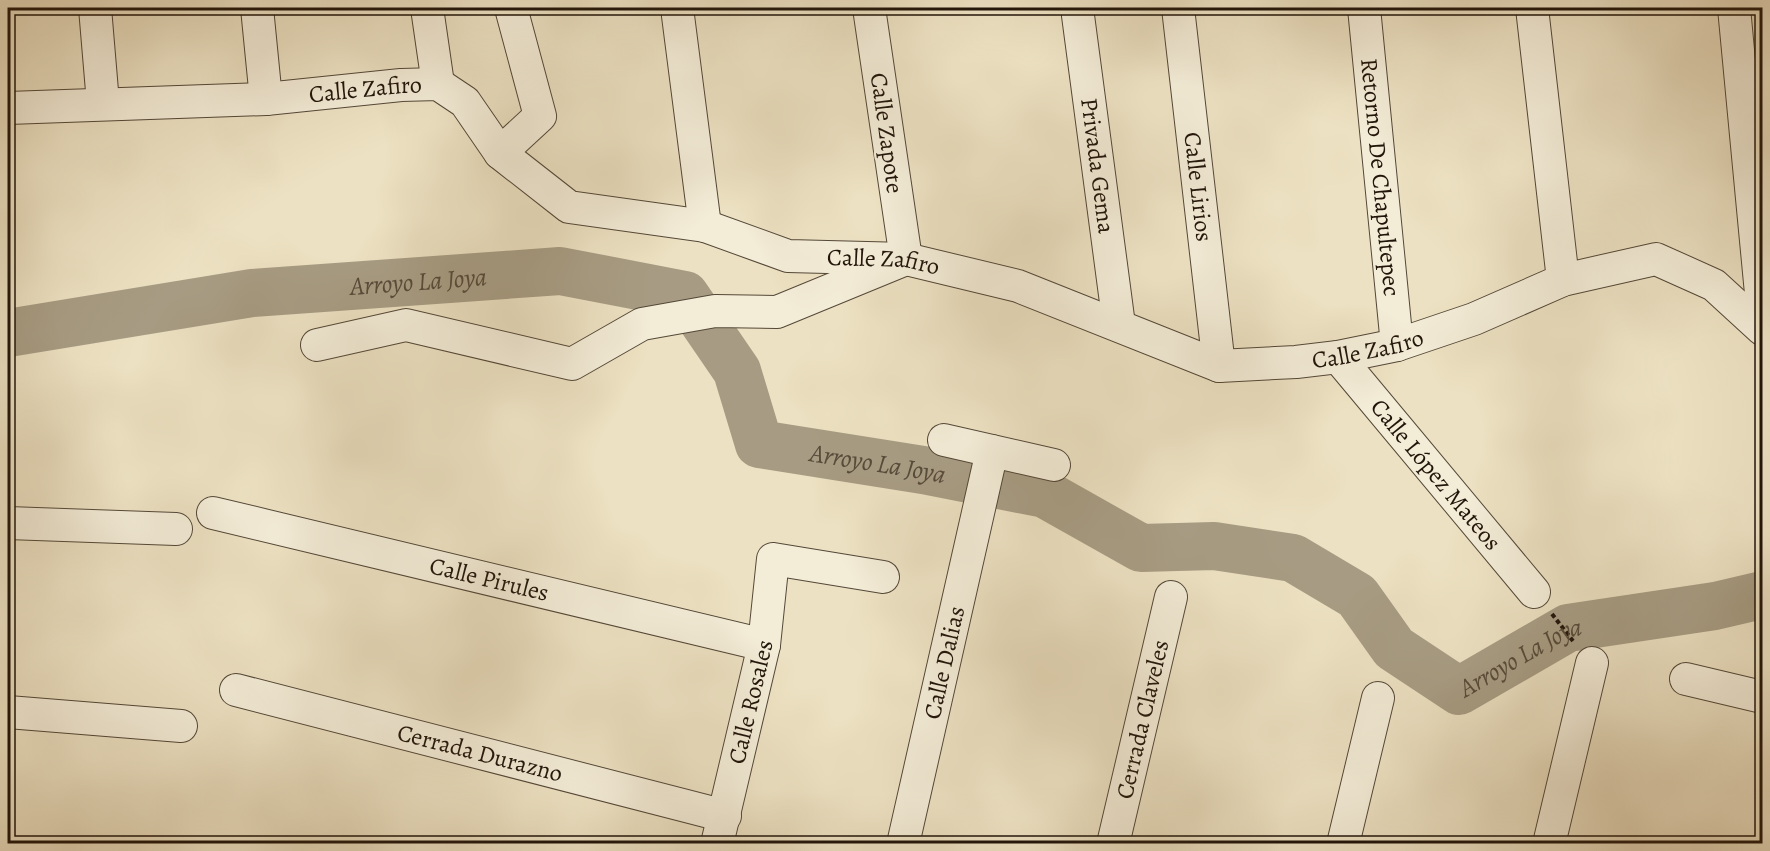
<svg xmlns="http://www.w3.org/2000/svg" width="1770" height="851" font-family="Alegreya,serif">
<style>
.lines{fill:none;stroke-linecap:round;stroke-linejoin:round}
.river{stroke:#a79c83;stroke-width:48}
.street-casing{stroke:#544838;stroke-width:34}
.path{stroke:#21150a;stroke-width:4;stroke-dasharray:4.5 3;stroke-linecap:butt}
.street{stroke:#f3ecd7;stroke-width:32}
.labels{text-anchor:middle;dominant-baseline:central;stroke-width:4.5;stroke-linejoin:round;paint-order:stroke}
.street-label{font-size:24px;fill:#21150a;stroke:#f3ecd7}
.water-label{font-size:26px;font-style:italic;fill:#574b3a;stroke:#f3ecd7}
</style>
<rect width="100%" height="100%" fill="#ece1c2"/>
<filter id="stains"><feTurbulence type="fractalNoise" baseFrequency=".00333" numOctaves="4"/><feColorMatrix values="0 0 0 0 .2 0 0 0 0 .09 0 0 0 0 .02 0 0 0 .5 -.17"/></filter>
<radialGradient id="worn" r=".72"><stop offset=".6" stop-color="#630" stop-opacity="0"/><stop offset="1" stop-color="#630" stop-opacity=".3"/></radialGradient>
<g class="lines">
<path class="river" id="s1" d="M 8,333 L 252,293 L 560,271 L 685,295 L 737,371 L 759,444 L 923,470 L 1045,494 L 1141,548 L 1214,546 L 1293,558 L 1357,596 L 1394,648 L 1459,691 L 1568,628 L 1715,606 L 1762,595"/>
<defs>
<g id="street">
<polyline points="95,8 103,103"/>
<polyline points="257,8 266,99"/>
<polyline points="427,8 438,84"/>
<polyline points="677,8 705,226"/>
<path id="s2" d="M 1077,8 L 1119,325"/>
<path id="s3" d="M 1178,8 L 1219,366"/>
<path id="s4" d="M 1364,8 L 1397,345"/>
<polyline points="1532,8 1563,280"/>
<polyline points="1734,8 1762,304"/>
<path id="s5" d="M 8,108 L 266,99 L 401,85 L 438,84 L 465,102 L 500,153 L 569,207 L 705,226 L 788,256 L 906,259 L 1018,286 L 1219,366 L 1296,362 L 1338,357 L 1397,345 L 1474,319 L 1563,280 L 1656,259 L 1714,285 L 1762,329"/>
<polyline points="500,153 540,116 511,8"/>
<polyline points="317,345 406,325 572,364 642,324 715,311 777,312 906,259 869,8"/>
<path id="s6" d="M 1338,357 L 1534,592"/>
<polyline points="944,440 1054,465"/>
<path id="s7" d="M 213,513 L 764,645"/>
<polyline points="8,523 176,529"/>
<polyline points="1686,679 1762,697"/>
<path id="s8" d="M 236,690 L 725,816"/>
<polyline points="8,712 181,726"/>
<path id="s9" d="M 717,844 L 764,645 L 773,559 L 883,577"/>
<path id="s10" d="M 903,844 L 992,451"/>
<path id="s11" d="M 1113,844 L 1171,597"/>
<polyline points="1343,844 1378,698"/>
<polyline points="1549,844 1592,663"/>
</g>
</defs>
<use href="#street" class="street-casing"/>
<polyline class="path" points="1552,614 1573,641"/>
<use href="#street" class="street"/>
</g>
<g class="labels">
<g class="street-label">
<text stroke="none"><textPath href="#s5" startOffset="358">Calle Zafiro</textPath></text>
<text transform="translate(887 133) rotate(82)">Calle Zapote</text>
<text stroke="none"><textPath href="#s2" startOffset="159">Privada Gema</textPath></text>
<text stroke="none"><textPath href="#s4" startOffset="170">Retorno De Chapultepec</textPath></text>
<text stroke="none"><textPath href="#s3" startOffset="180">Calle Lirios</textPath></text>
<text stroke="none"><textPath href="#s5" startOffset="934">Calle Zafiro</textPath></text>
<text stroke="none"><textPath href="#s5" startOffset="1438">Calle Zafiro</textPath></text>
<text stroke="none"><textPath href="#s6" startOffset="153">Calle López Mateos</textPath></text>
<text stroke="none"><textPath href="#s7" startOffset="284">Calle Pirules</textPath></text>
<text stroke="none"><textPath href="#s10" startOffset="186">Calle Dalias</textPath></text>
<text stroke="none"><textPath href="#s9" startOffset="146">Calle Rosales</textPath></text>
<text stroke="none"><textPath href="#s11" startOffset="128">Cerrada Claveles</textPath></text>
<text stroke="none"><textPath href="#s8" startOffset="252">Cerrada Durazno</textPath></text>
</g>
<g class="water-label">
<text stroke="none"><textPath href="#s1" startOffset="414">Arroyo La Joya</textPath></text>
<text stroke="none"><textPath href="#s1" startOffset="972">Arroyo La Joya</textPath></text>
<text stroke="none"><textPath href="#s1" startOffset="1692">Arroyo La Joya</textPath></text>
</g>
</g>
<rect width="1770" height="851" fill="none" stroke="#ece1c2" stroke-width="30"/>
<rect x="9" y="9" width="1752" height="833" fill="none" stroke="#21150a" stroke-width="3"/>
<rect x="15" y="15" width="1740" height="821" fill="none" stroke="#21150a" stroke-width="1.5"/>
<rect width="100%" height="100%" filter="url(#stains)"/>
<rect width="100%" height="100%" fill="url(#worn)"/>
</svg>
